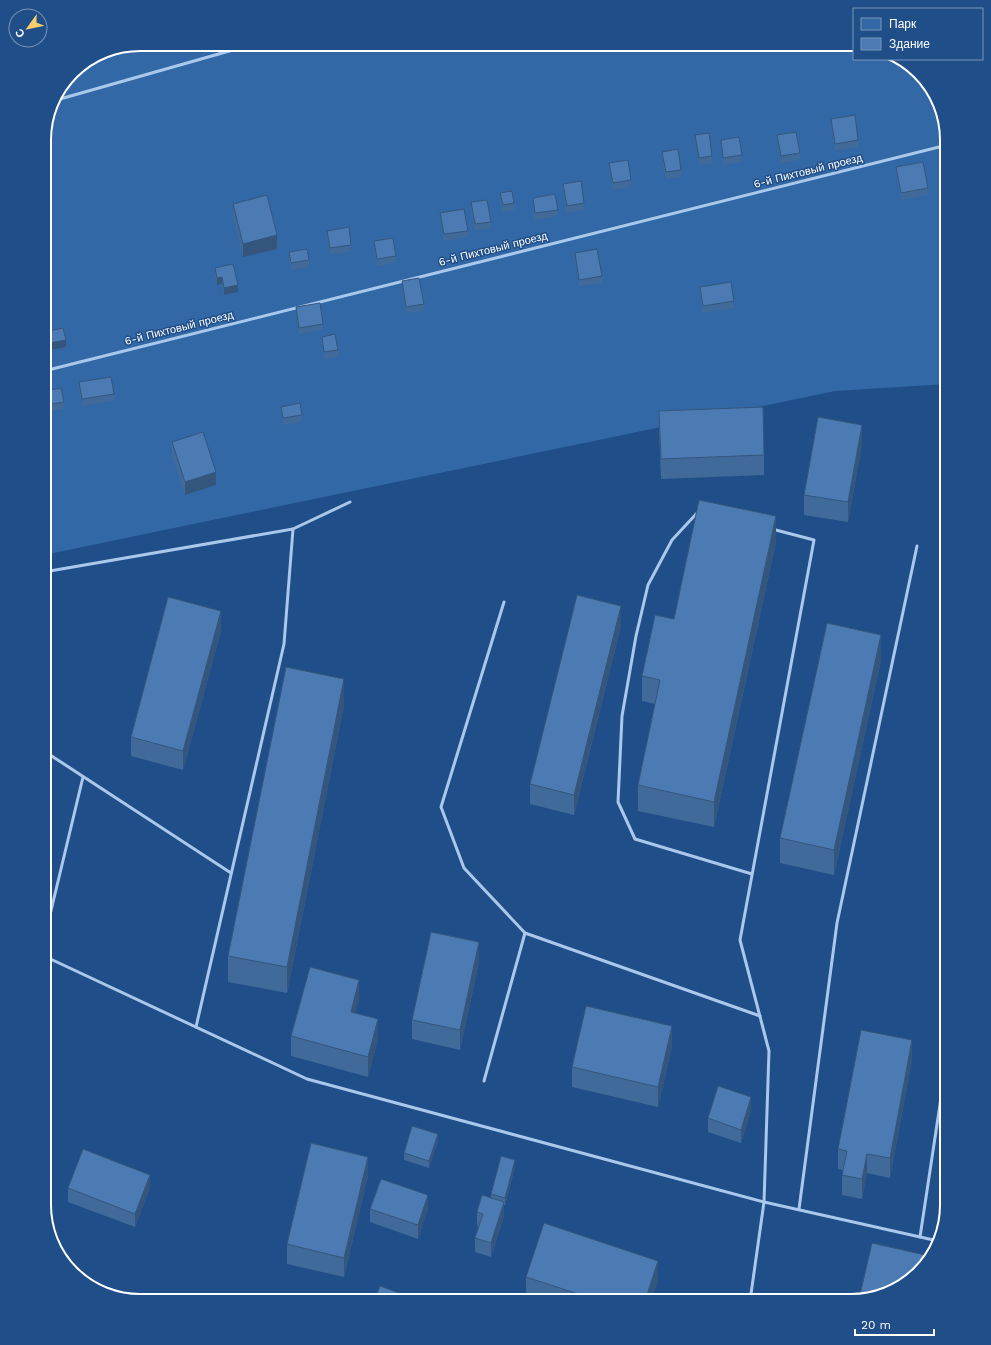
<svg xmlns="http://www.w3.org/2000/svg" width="991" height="1345" font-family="'Work Sans',sans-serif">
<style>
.green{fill:#3268a6}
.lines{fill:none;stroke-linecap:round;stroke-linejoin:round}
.lane{stroke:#a9c8eb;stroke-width:3}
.wall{fill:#406a99}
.shaded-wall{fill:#34567d}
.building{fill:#4b7bb2;stroke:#34567d}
.labels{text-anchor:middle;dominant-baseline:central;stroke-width:3;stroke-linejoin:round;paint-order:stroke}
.street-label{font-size:11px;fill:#fff;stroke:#1f4e89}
.rim{fill:none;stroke:#fff;stroke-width:2}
</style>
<rect width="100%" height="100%" fill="#1f4e89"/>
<polygon class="green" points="140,44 854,44 854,59 901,59 934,92 947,140 947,384 835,391 44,555 44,133 54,98 76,68 103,51"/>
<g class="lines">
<g class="lane">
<polyline points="53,101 254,44"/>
<polyline points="44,371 947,145"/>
<polyline points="698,512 672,540 648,585 636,636 622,716 618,802 635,839 752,874"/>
<polyline points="44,572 293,529"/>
<polyline points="504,602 441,807 464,868 525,933"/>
<polyline points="44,751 231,873"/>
<polyline points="44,940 83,777"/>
<polyline points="44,956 307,1079 764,1202 769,1051 740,940 814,540 772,529"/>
<polyline points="196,1027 284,644 293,529 350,502"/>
<polyline points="484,1081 525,933 760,1016"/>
<polyline points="799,1209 837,923 917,546"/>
<polyline points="920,1237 947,1058"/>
<polyline points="750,1301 764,1202 938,1241"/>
</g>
</g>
<g class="wall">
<polygon points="831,119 858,140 858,147 835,151 831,126"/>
<polygon points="695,135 712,156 712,163 699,165 695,142"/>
<polygon points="777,135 800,153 800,160 781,163 777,142"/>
<polygon points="721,140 742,155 742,162 723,165 721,147"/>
<polygon points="662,152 681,170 681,176 666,179 662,159"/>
<polygon points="609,163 631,180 631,187 613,190 609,170"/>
<polygon points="896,167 928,188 928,195 901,200 896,174"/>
<polygon points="563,184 584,203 584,210 567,213 563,190"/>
<polygon points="500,193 514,203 514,210 503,212 500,200"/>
<polygon points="533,198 558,210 558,216 535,220 533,205"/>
<polygon points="471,202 491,222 491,228 475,231 471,209"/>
<polygon points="233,204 277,249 243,257 233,217"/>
<polygon points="440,213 468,231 468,237 444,241 440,219"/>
<polygon points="327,231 351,245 351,251 330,255 327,238"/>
<polygon points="374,241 396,256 396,262 377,266 374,248"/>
<polygon points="289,252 309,260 309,267 291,270 289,259"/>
<polygon points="575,253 602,276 602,283 579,286 575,259"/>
<polygon points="215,268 238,292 224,295 222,284 217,285 215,275"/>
<polygon points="402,281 424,304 424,311 406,313 402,288"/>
<polygon points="700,287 734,301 734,308 703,313 700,293"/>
<polygon points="296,307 323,324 323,330 299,334 296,314"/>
<polygon points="322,337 338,350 338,357 324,359 322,343"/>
<polygon points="79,382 114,394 114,401 82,406 79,389"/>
<polygon points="45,391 64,402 64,409 47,412 45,398"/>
<polygon points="281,407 302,415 302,422 283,425 281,414"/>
<polygon points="659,411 764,455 764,475 661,479 659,431"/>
<polygon points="172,442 216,485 185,495 172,456"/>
<polygon points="862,445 848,522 804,515 804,495"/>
<polygon points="776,542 714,827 638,811 638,785 655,704 642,701 642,676 674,619"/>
<polygon points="621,626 574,815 530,804 530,784"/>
<polygon points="221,631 183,770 131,756 131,737"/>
<polygon points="881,660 834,875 780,863 780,838"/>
<polygon points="344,705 287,993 228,982 228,956"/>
<polygon points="479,962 460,1050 412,1039 412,1020"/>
<polygon points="359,1000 355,1013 378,1039 368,1077 291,1056 291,1036"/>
<polygon points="672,1046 658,1107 572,1087 572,1067"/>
<polygon points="912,1060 890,1178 867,1173 862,1199 842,1195 842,1175 843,1170 838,1169 838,1149"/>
<polygon points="751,1111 741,1143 708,1132 708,1118"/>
<polygon points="438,1141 429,1168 404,1160 404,1153"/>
<polygon points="515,1167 505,1205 504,1205 504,1216 491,1257 475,1252 475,1238 479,1227 477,1226 477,1212 491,1198 491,1194"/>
<polygon points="368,1176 344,1277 287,1264 287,1244"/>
<polygon points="68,1188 150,1188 135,1227 68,1202"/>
<polygon points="428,1208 418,1239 370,1222 370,1209"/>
<polygon points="526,1277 658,1280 651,1301 539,1301 526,1297"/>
</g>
<g class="shaded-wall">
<polygon points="277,235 277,249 243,257 243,244"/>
<polygon points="222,277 222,284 217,285 217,278"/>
<polygon points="238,285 238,292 224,295 224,288"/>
<polygon points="66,340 66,347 45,351 45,344"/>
<polygon points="862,425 862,445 848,522 848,502"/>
<polygon points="216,472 216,485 185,495 185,482"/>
<polygon points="776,516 776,542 714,827 714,802"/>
<polygon points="621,606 621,626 574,815 574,795"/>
<polygon points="221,611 221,631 183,770 183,751"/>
<polygon points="881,635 881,660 834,875 834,850"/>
<polygon points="344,679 344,705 287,993 287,967"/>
<polygon points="479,942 479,962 460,1050 460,1030"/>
<polygon points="359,980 359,1000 351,1032 351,1012"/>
<polygon points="378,1019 378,1039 368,1077 368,1057"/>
<polygon points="672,1026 672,1046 658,1107 658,1087"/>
<polygon points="912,1040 912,1060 890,1178 890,1158"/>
<polygon points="751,1097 751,1111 741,1143 741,1130"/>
<polygon points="438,1134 438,1141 429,1168 429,1161"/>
<polygon points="867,1154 867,1173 862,1199 862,1179"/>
<polygon points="368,1157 368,1176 344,1277 344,1258"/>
<polygon points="515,1160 515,1167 505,1205 505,1198"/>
<polygon points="150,1175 150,1188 135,1227 135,1214"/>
<polygon points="428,1195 428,1208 418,1239 418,1225"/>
<polygon points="504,1202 504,1216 491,1257 491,1243"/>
<polygon points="658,1261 658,1280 651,1301 645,1301"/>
</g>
<g class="building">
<polygon points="855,115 858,140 835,144 831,119"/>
<polygon points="796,132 800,153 781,156 777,135"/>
<polygon points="709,133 712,156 699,158 695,135"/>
<polygon points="739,137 742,155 723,158 721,140"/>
<polygon points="678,149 681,170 666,172 662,152"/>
<polygon points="628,160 631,180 613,183 609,163"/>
<polygon points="923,162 928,188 901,193 896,167"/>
<polygon points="581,181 584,203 567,206 563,184"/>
<polygon points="512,191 514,203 503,205 500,193"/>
<polygon points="555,194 558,210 535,213 533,198"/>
<polygon points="267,195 277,235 243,244 233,204"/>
<polygon points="487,200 491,222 475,224 471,202"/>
<polygon points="464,209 468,231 444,234 440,213"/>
<polygon points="349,227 351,245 330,248 327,231"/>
<polygon points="393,238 396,256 377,259 374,241"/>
<polygon points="307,249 309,260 291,263 289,252"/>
<polygon points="597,249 602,276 579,280 575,253"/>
<polygon points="233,264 238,285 224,288 222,277 217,278 215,268"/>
<polygon points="419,278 424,304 406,307 402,281"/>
<polygon points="731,282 734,301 703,306 700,287"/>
<polygon points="320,303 323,324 299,328 296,307"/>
<polygon points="63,328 66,340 45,344 44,341 44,332"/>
<polygon points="335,334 338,350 324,352 322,337"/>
<polygon points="111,377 114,394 82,399 79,382"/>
<polygon points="61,388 64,402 47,405 45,391"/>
<polygon points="300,403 302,415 283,418 281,407"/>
<polygon points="763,407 764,455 661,459 659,411"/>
<polygon points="818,417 862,425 848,502 804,495"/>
<polygon points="203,432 216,472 185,482 172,442"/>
<polygon points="699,500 776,516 714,802 638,785 660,680 642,676 655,615 674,619"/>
<polygon points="577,595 621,606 574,795 530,784"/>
<polygon points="168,597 221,611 183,751 131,737"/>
<polygon points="827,623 881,635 834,850 780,838"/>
<polygon points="286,667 344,679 287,967 228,956"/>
<polygon points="431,932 479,942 460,1030 412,1020"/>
<polygon points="310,967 359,980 351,1012 378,1019 368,1057 291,1036"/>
<polygon points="586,1006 672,1026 658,1087 572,1067"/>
<polygon points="861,1030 912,1040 890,1158 867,1154 862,1179 842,1175 847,1151 838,1149"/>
<polygon points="718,1086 751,1097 741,1130 708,1118"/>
<polygon points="412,1126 438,1134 429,1161 404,1153"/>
<polygon points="311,1143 368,1157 344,1258 287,1244"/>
<polygon points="83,1149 150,1175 135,1214 68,1188"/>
<polygon points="501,1156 515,1160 505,1198 491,1194"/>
<polygon points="381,1179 428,1195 418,1225 370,1209"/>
<polygon points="482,1195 504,1202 491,1243 475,1238 483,1214 477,1212"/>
<polygon points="544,1223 658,1261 645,1301 600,1301 526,1277"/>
<polygon points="872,1243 925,1255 923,1264 899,1288 859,1299"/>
<polygon points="380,1286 415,1299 414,1301 374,1301"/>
</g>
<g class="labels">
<g class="street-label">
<text transform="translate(808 171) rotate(-14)">6-й Пихтовый проезд</text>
<text transform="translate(493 249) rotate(-14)">6-й Пихтовый проезд</text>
<text transform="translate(179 328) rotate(-14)">6-й Пихтовый проезд</text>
</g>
</g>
<path d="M0 0H991V1345H0ZM140 51H851A89 89 0 0 1 940 140V1205A89 89 0 0 1 851 1294H140A89 89 0 0 1 51 1205V140A89 89 0 0 1 140 51Z" fill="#1f4e89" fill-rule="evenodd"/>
<path class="rim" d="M140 51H851A89 89 0 0 1 940 140V1205A89 89 0 0 1 851 1294H140A89 89 0 0 1 51 1205V140A89 89 0 0 1 140 51Z"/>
<rect x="853" y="8" width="130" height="52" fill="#1f4e89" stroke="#7995b8"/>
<rect x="861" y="18" width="20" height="12" fill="#3268a6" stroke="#7995b8"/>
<text x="889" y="28" font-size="12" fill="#ffffff">Парк</text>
<rect x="861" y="38" width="20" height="12" fill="#4b7bb2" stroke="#7995b8"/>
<text x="889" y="48" font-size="12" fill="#ffffff">Здание</text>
<g transform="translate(28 28) rotate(237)"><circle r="19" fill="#1f4e89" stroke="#7995b8"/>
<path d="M0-3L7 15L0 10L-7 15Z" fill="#facf69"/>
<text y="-6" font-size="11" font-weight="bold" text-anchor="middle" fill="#ffffff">С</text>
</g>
<path d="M855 1329v6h79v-6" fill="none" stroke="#ffffff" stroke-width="2"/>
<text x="861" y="1329" font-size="12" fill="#ffffff" stroke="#1f4e89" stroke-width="3" paint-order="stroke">20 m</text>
</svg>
